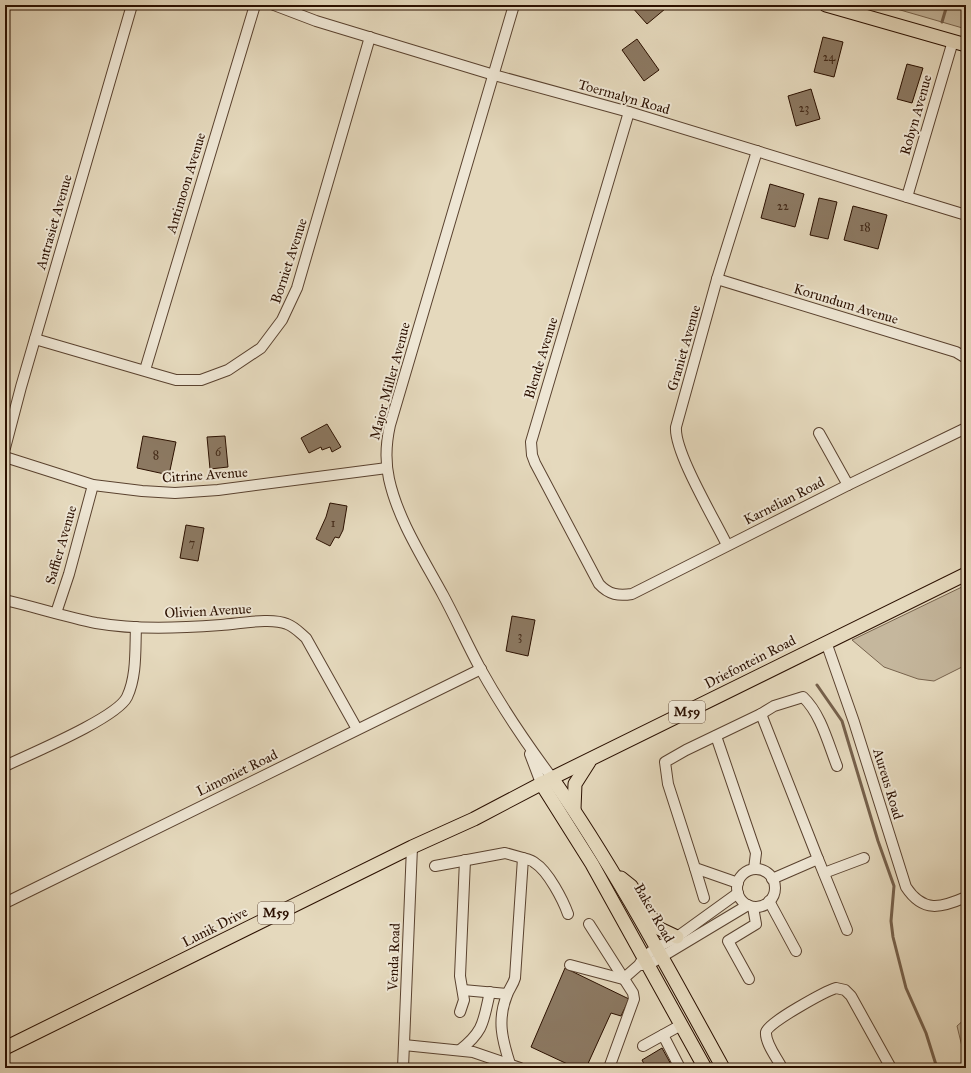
<svg xmlns="http://www.w3.org/2000/svg" width="971" height="1073" font-family="'IM FELL Great Primer',serif">
<style>
.green{fill:#c5b79d;stroke:#78644e}
.lines{fill:none;stroke-linecap:round;stroke-linejoin:round}
.stream{stroke:#75604b;stroke-width:3}
.building{fill:#8c7962;stroke:#2b1000}
.minor-casing{stroke:#5a422f;stroke-width:12}
.major-casing{stroke:#2b1000;stroke-width:15}
.minor{stroke:#eee6d4;stroke-width:10}
.major{stroke:#e5d9bd;stroke-width:13}
.labels{text-anchor:middle;dominant-baseline:central;stroke-width:4;stroke-linejoin:round;paint-order:stroke}
.number-label{font-size:12px;fill:#432a18}
.shield{fill:#eee6d4;stroke:#665040;stroke-width:1}
.shield-label{font-size:13px;font-weight:bold;fill:#2b1000}
.street-label{font-size:14px;fill:#2b1000;stroke:#eee6d4}
</style>
<rect width="100%" height="100%" fill="#e5d9bd"/>
<filter id="stains"><feTurbulence type="fractalNoise" baseFrequency=".005" numOctaves="4"/><feColorMatrix values="0 0 0 0 .2 0 0 0 0 .09 0 0 0 0 .02 0 0 0 .5 -.17"/></filter>
<radialGradient id="worn" r=".72"><stop offset=".6" stop-color="#630" stop-opacity="0"/><stop offset="1" stop-color="#630" stop-opacity=".3"/></radialGradient>
<g class="green">
<polygon points="883,5 966,5 966,29"/>
<polygon points="966,585 966,665 934,681 918,679 884,667 852,640"/>
<polygon points="966,1018 966,1063 957,1026"/>
</g>
<g class="lines">
<g class="stream">
<polyline points="942,22 947,5"/>
<polyline points="817,685 842,721 878,841 894,886 891,921 893,937 906,988 926,1033 937,1068"/>
</g>
</g>
<g class="building">
<polygon points="662,5 665,9 647,24 631,6"/>
<polygon points="823,37 843,42 834,77 814,72"/>
<polygon points="637,39 659,70 644,81 622,50"/>
<polygon points="907,64 923,68 912,103 897,99"/>
<polygon points="811,89 820,119 796,126 788,96"/>
<polygon points="770,184 804,194 795,227 761,218"/>
<polygon points="819,198 837,202 828,239 810,235"/>
<polygon points="853,206 887,215 878,249 844,240"/>
<polygon points="327,424 341,447 332,452 330,447 322,450 321,447 309,453 301,438"/>
<polygon points="143,436 176,442 169,475 137,468"/>
<polygon points="225,436 228,467 210,469 207,437"/>
<polygon points="330,503 347,506 343,530 339,538 335,537 330,546 316,539 326,517"/>
<polygon points="186,525 204,528 198,561 180,558"/>
<polygon points="512,616 535,620 528,656 506,651"/>
<polygon points="565,968 629,999 621,1016 611,1013 586,1068 576,1068 531,1047"/>
<polygon points="662,1048 673,1068 646,1068 642,1060"/>
</g>
<g class="lines">
<defs>
<g id="minor">
<polyline points="274,5 316,21 494,75 629,112 966,215"/>
<path d="M 514,5 L 390,425 C 386,443 385,461 389,479 C 398,520 423,558 443,595 C 456,619 467,644 480,668 C 501,706 526,743 552,778"/>
<path d="M 629,112 L 531,442 L 532,455 L 535,463 L 599,584 C 609,595 619,596 632,594 L 848,485 L 966,428"/>
<polyline points="907,197 953,41"/>
<polyline points="717,279 956,352 966,358"/>
<polyline points="35,339 162,376 176,380 201,380 228,370 261,348 282,320 297,288 370,37"/>
<polyline points="145,370 255,5"/>
<polyline points="819,433 848,485"/>
<polyline points="5,448 21,387 132,5"/>
<polyline points="5,457 93,485 142,491 175,493 218,490 387,468"/>
<path d="M 727,545 C 715,520 674,452 676,427 L 717,279 L 757,151"/>
<path d="M 5,600 C 35,607 66,617 96,623 C 137,630 180,628 221,625 C 239,624 271,617 287,624 C 295,627 300,633 306,638 L 357,729"/>
<polyline points="56,613 69,574 93,485"/>
<path d="M 826,642 L 854,722 L 906,887 C 923,913 941,908 966,897"/>
<polyline points="761,714 818,859 772,879"/>
<polyline points="716,736 756,853 754,869"/>
<polyline points="530,754 541,783"/>
<path d="M 5,766 C 30,754 117,718 127,697 C 137,676 135,649 136,627"/>
<polyline points="818,859 847,930"/>
<polyline points="435,866 505,853 523,858"/>
<polyline points="695,868 704,898"/>
<circle cx="756" cy="888" r="19"/>
<polyline points="824,873 864,858"/>
<path d="M 738,883 L 695,868 L 668,784 L 665,762 L 686,750 L 761,714 L 774,706 L 803,697 C 821,714 828,743 837,766"/>
<polyline points="769,901 796,951"/>
<polyline points="5,903 481,669"/>
<polyline points="589,924 633,993 634,999 609,1068"/>
<polyline points="570,965 623,979 639,965 644,957 656,948 677,937 738,893"/>
<polyline points="641,965 648,965 748,905"/>
<polyline points="749,979 728,941 756,924 753,907"/>
<polyline points="463,990 507,994"/>
<polyline points="460,1012 464,1000 460,976 465,860"/>
<polyline points="663,1035 680,1068"/>
<polyline points="404,1045 473,1052 520,1068"/>
<polyline points="643,1046 681,1025"/>
<path d="M 460,1050 C 485,1030 483,1021 490,992"/>
<path d="M 510,1064 C 502,1039 497,1020 507,995 C 509,989 513,985 515,978 L 523,858 C 527,859 532,860 535,863 C 548,871 563,900 568,914"/>
<polyline points="403,1068 412,847"/>
<path d="M 782,1068 C 777,1058 765,1043 766,1032 C 767,1023 826,991 836,988 L 845,990 L 851,996 L 891,1068"/>
</g>
<g id="major">
<polyline points="826,5 966,45"/>
<path d="M 552,778 C 616,870 669,970 723,1068"/>
<polyline points="541,783 592,864 705,1068"/>
<polyline points="574,809 575,784 589,762"/>
<polyline points="621,878 631,886 658,928 677,937"/>
<polyline points="5,1048 412,847 474,819 552,778 966,574"/>
</g>
</defs>
<use href="#minor" class="minor-casing"/>
<use href="#major" class="major-casing"/>
<use href="#minor" class="minor"/>
<use href="#major" class="major"/>
</g>
<g class="labels">
<g class="number-label">
<text x="829" y="57">24</text>
<text x="804" y="108">23</text>
<text x="783" y="206">22</text>
<text x="865" y="227">18</text>
<text x="218" y="452">6</text>
<text x="156" y="455">8</text>
<text x="333" y="523">1</text>
<text x="192" y="543">7</text>
<text x="520" y="636">3</text>
</g>
<g class="shield">
<rect x="669" y="701" width="36" height="22" rx="3"/>
<rect x="258" y="902" width="36" height="22" rx="3"/>
</g>
<g class="shield-label">
<text x="687" y="712">M59</text>
<text x="276" y="913">M59</text>
</g>
<g class="street-label">
<text transform="translate(624 97) rotate(16)">Toermalyn Road</text>
<text transform="translate(916 115) rotate(-74)">Robyn Avenue</text>
<text transform="translate(186 183) rotate(-73)">Antimoon Avenue</text>
<text transform="translate(54 222) rotate(-74)">Antrasiet Avenue</text>
<text transform="translate(289 261) rotate(-72)">Borniet Avenue</text>
<text transform="translate(846 304) rotate(17)">Korundum Avenue</text>
<text transform="translate(684 348) rotate(-74)">Graniet Avenue</text>
<text transform="translate(541 358) rotate(-73)">Blende Avenue</text>
<text transform="translate(390 381) rotate(-75)">Major Miller Avenue</text>
<text transform="translate(205 475) rotate(-4)">Citrine Avenue</text>
<text transform="translate(784 501) rotate(-27)">Karnelian Road</text>
<text transform="translate(61 545) rotate(-74)">Saffier Avenue</text>
<text transform="translate(208 611) rotate(-3)">Olivien Avenue</text>
<text transform="translate(750 662) rotate(-27)">Driefontein Road</text>
<text transform="translate(237 773) rotate(-26)">Limoniet Road</text>
<text transform="translate(888 784) rotate(73)">Aureus Road</text>
<text transform="translate(654 913) rotate(60)">Baker Road</text>
<text transform="translate(215 927) rotate(-27)">Lunik Drive</text>
<text transform="translate(394 957) rotate(-88)">Venda Road</text>
</g>
</g>
<rect width="971" height="1073" fill="none" stroke="#e5d9bd" stroke-width="20"/>
<rect x="6" y="6" width="959" height="1061" fill="none" stroke="#2b1000" stroke-width="2"/>
<rect x="10" y="10" width="951" height="1053" fill="none" stroke="#2b1000"/>
<rect width="100%" height="100%" filter="url(#stains)"/>
<rect width="100%" height="100%" fill="url(#worn)"/>
</svg>
